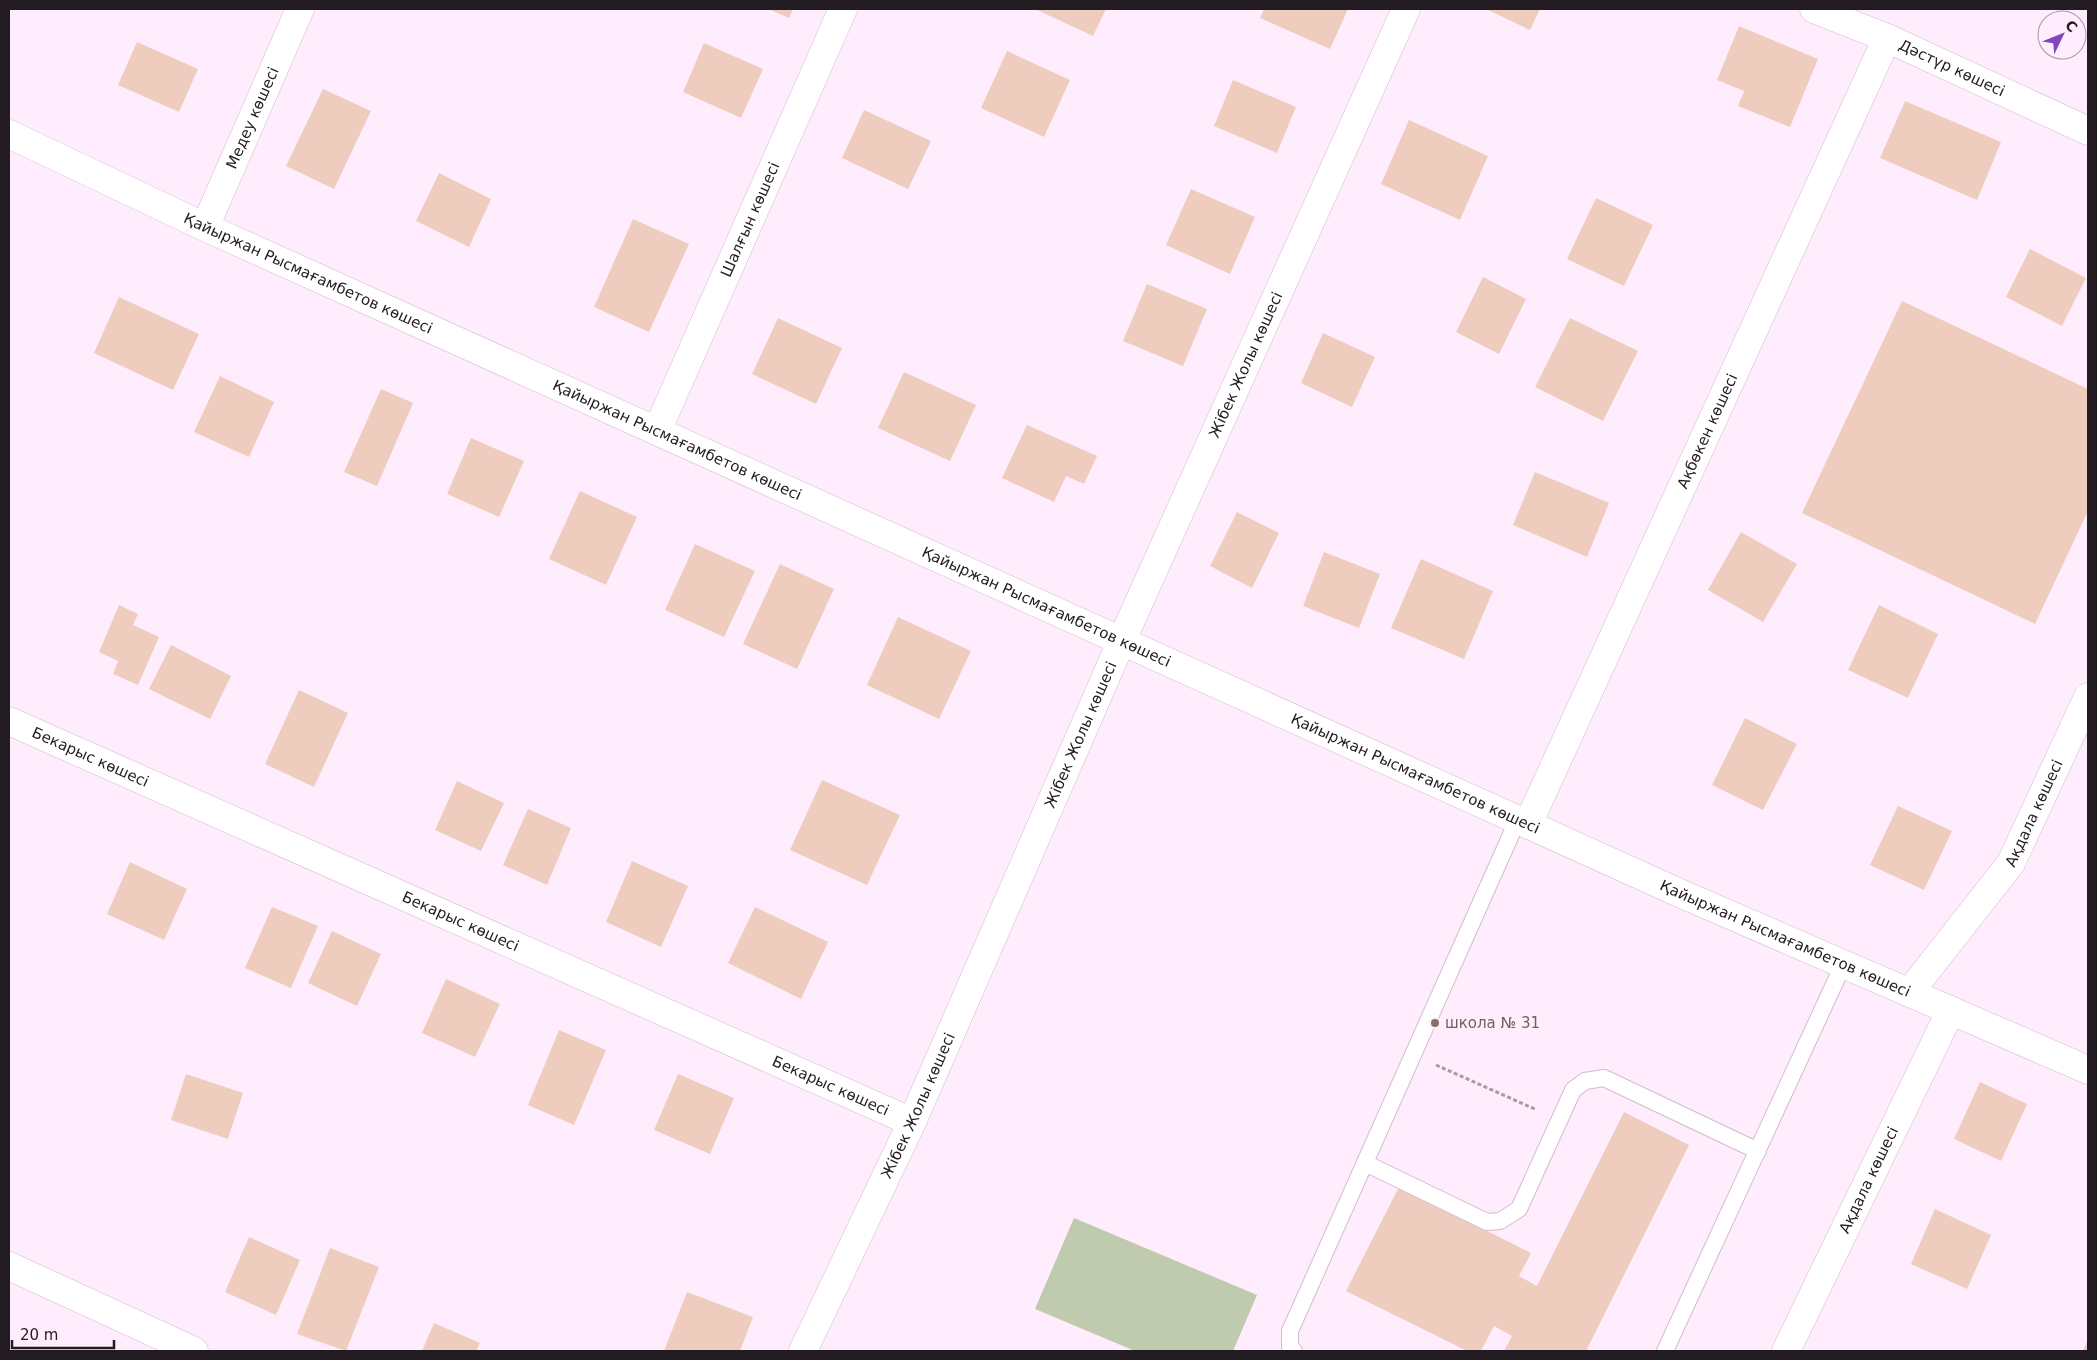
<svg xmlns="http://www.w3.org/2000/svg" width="2097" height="1360" font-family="'DejaVu Sans',sans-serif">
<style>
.pitch{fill:#bfcaae}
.building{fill:#efcdbe}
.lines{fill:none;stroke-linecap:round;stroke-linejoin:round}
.service-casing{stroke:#d2bbcf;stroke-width:18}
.minor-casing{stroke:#d2bbcf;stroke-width:29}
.path{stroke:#a89aa7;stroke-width:3;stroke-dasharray:4 2.5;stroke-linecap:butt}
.service{stroke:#fff;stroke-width:16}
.minor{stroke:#fff;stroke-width:28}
.education-dot{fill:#8d6e63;stroke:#ffecfd;stroke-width:2}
.labels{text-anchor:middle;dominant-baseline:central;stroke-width:5;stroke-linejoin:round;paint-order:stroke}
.street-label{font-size:15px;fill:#231b22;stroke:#ffecfd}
.education-label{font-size:15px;fill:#785e54;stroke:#ffecfd;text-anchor:start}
</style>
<rect width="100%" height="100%" fill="#ffecfd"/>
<polygon class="pitch" points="1074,1218 1257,1295 1233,1351 1135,1351 1035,1309"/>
<g class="building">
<polygon points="768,9 793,9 789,18"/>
<polygon points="1035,9 1106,9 1093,36"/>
<polygon points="1264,9 1348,9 1330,49 1260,18"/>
<polygon points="1486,9 1540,9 1530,30"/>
<polygon points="1739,26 1818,59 1790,127 1738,106 1744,91 1717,80"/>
<polygon points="137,42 198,69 179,112 118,85"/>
<polygon points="704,43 763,69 741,118 683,92"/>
<polygon points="1007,51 1070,80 1044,137 981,108"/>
<polygon points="1233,80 1296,107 1277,153 1214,126"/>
<polygon points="323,89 371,111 334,189 286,166"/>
<polygon points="1905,101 2001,142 1977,200 1880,158"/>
<polygon points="864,110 931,141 908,189 842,158"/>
<polygon points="1409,120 1488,156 1460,220 1381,184"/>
<polygon points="439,173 491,199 469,247 416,221"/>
<polygon points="1191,189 1255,217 1230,274 1166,245"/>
<polygon points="1596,198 1653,225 1624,286 1567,259"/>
<polygon points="633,219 689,244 649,332 594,307"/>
<polygon points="2030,249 2086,278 2062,326 2006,297"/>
<polygon points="1483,277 1526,299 1499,354 1456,332"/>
<polygon points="1147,284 1207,309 1183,366 1123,341"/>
<polygon points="119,297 199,334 173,390 94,353"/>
<polygon points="1902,301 2088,389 2088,511 2035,624 1802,513"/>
<polygon points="778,318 842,348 816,404 752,374"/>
<polygon points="1570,318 1638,351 1603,421 1535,387"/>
<polygon points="1323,333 1375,357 1352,407 1301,383"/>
<polygon points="904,372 976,405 950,461 878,428"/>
<polygon points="220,376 274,402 249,457 194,432"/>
<polygon points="381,389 413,403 377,486 344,472"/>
<polygon points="1027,425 1097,456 1084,484 1066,476 1054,502 1002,478"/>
<polygon points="471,438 524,461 499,517 447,494"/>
<polygon points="1535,472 1609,503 1587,557 1513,525"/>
<polygon points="580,491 637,517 606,585 549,559"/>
<polygon points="1237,512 1279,533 1252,588 1210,566"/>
<polygon points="1741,532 1797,564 1763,622 1708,590"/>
<polygon points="695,544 755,571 724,637 665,610"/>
<polygon points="1324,552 1380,574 1359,628 1303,606"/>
<polygon points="1421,559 1493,591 1464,659 1391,628"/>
<polygon points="780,564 834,589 797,669 743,644"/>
<polygon points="119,605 138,614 133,625 159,637 138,685 113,674 118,661 99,652"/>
<polygon points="1879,605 1938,634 1908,698 1848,670"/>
<polygon points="898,617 971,651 939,719 867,685"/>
<polygon points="171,645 231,676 210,719 149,689"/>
<polygon points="299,690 348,713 314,787 265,764"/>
<polygon points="1745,718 1797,744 1763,810 1712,785"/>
<polygon points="822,780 900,815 867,885 790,850"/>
<polygon points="457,781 504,803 481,851 435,830"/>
<polygon points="1898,806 1952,831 1924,890 1870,865"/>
<polygon points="528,809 571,828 547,885 503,865"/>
<polygon points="632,861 688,886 661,947 606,922"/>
<polygon points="130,862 187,889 164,940 107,914"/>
<polygon points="272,907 318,926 291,988 245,968"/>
<polygon points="755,907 828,942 801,999 728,963"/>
<polygon points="332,931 381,954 357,1006 308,983"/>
<polygon points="446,979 500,1004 475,1057 422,1033"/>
<polygon points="559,1030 606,1050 574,1125 528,1105"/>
<polygon points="186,1074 243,1093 228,1139 171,1120"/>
<polygon points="678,1074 734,1098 710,1154 654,1130"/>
<polygon points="1980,1082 2027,1104 2001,1161 1954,1139"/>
<polygon points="1624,1112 1689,1145 1586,1351 1504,1351 1512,1336 1494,1326 1481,1351 1467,1351 1346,1291 1399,1187 1531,1253 1519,1276 1537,1286"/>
<polygon points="1935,1209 1991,1235 1967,1289 1911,1264"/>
<polygon points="249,1237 300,1260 276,1315 225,1292"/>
<polygon points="330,1248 379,1267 346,1351 297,1334"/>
<polygon points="687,1292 753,1317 740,1351 664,1351"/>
<polygon points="434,1323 480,1343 476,1351 422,1351"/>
<polygon points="2088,1339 2088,1351 2083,1351"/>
</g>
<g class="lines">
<defs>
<g id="service">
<polyline points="1365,1163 1487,1222 1500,1221 1519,1209 1573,1090 1585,1081 1604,1078 1758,1151"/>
<polyline points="1294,1351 1290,1347 1290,1331 1518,819"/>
<polyline points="1665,1351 1843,965"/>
</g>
<g id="minor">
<path id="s1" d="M 1814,9 L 1887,38 L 2088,131"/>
<path id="s2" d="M 9,134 L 205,227 L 1684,895 L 2088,1070"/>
<path id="s3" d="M 205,227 L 300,9"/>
<path id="s4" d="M 657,431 L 843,9"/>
<path id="s5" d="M 9,721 L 912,1122"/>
<path id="s6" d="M 1528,824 L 1887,38"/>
<path id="s7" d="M 1909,993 L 2011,863 L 2088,697"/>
<polyline points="9,1266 194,1351"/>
<path id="s8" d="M 803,1351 L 912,1122 L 1122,640 L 1406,9"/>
<path id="s9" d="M 1786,1351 L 1951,1010"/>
</g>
</defs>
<use href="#service" class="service-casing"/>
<use href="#minor" class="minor-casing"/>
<polyline class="path" points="1436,1065 1537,1110"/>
<use href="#service" class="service"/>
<use href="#minor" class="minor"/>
</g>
<circle class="education-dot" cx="1435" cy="1023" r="5"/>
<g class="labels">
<g class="street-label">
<text stroke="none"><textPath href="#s1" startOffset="150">Дәстүр көшесі</textPath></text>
<text stroke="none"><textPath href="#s3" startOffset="119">Медеу көшесі</textPath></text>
<text stroke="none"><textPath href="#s4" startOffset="231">Шалғын көшесі</textPath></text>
<text stroke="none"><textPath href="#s2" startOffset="330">Қайыржан Рысмағамбетов көшесі</textPath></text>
<text stroke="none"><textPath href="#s8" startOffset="1081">Жібек Жолы көшесі</textPath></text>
<text stroke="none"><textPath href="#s6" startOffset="432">Ақбөкен көшесі</textPath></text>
<text stroke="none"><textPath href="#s2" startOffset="735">Қайыржан Рысмағамбетов көшесі</textPath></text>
<text stroke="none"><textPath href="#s2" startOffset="1140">Қайыржан Рысмағамбетов көшесі</textPath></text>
<text stroke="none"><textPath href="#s8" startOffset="676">Жібек Жолы көшесі</textPath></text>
<text stroke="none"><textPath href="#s5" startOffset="89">Бекарыс көшесі</textPath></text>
<text stroke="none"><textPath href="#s2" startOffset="1545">Қайыржан Рысмағамбетов көшесі</textPath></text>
<text stroke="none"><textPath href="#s7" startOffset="220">Ақдала көшесі</textPath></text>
<text stroke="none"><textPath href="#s5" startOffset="494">Бекарыс көшесі</textPath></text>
<text stroke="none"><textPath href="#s2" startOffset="1950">Қайыржан Рысмағамбетов көшесі</textPath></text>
<text stroke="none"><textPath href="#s5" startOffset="899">Бекарыс көшесі</textPath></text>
<text stroke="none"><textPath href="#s8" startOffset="271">Жібек Жолы көшесі</textPath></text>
<text stroke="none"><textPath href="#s9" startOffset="190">Ақдала көшесі</textPath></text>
</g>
<g class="education-label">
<text x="1445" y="1023">школа № 31</text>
</g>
</g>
<rect width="2097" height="1360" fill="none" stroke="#231b22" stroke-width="20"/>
<g transform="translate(2062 35) rotate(47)"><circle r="24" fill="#ffecfd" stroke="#a798a5"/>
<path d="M0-4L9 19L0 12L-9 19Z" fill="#8146bc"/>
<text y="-8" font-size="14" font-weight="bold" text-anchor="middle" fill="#231b22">С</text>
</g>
<path d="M12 1340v8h102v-8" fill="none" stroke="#231b22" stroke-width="2.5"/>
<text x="20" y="1340" font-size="15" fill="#231b22" stroke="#ffecfd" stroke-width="4" paint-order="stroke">20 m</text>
</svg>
